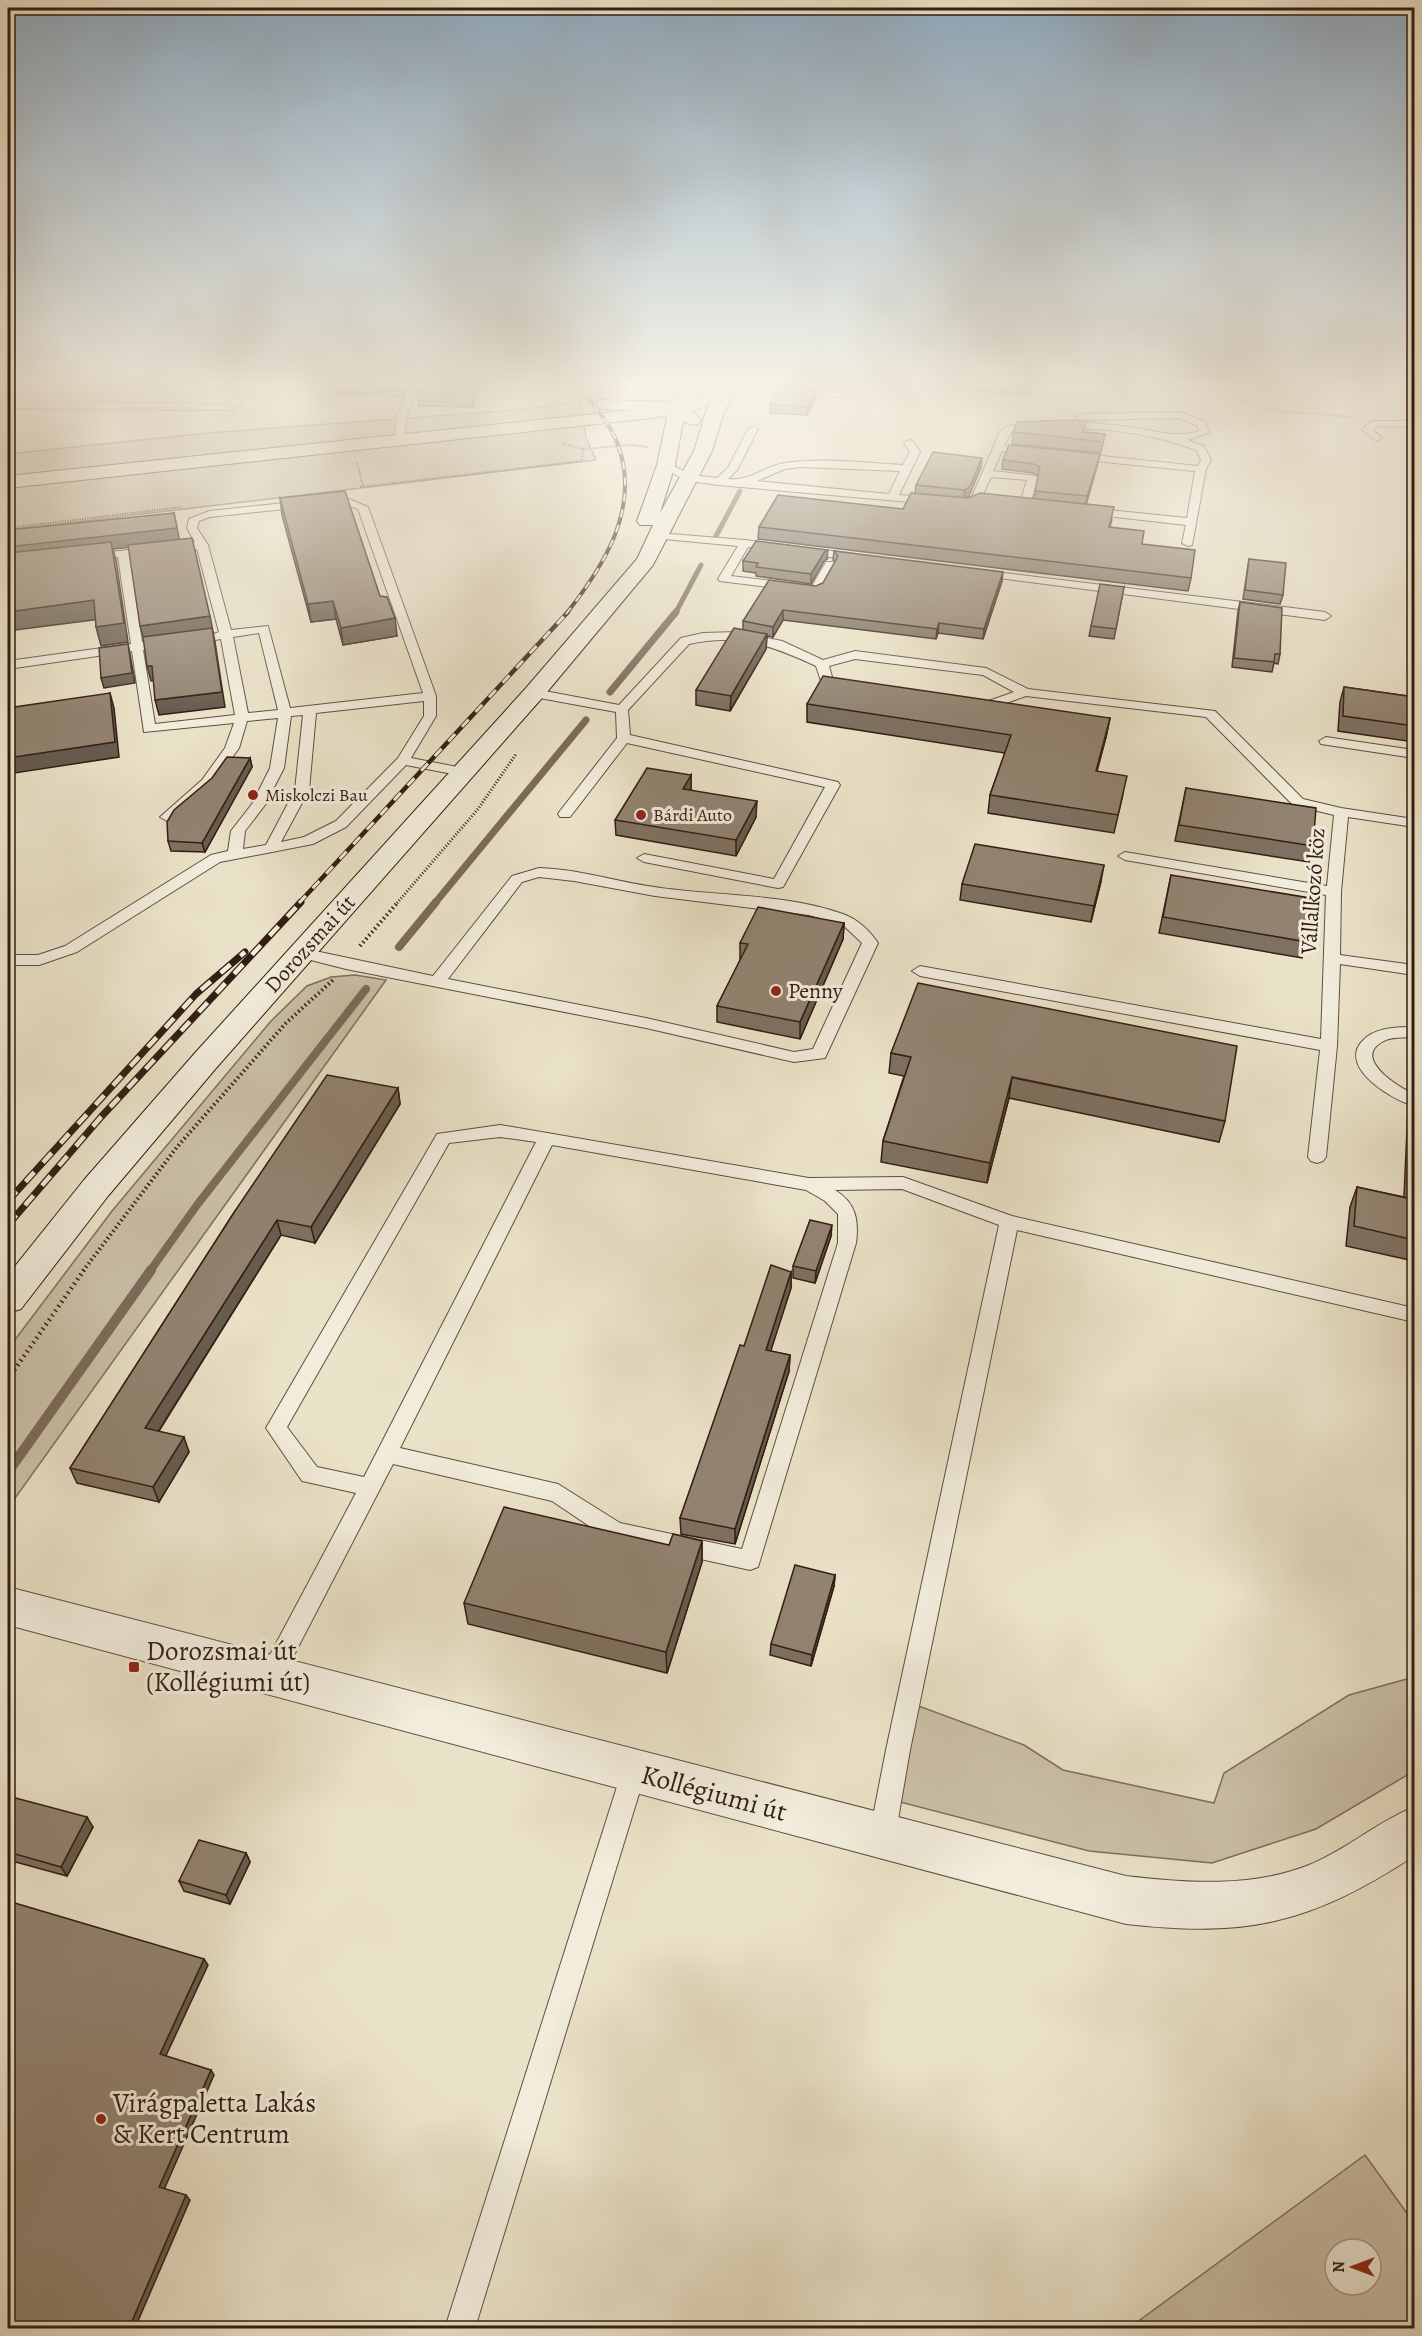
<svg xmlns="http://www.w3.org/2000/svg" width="1422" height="2336" font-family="Alegreya,serif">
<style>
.green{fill:#cbc1a9;stroke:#7f6f5e;stroke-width:1.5;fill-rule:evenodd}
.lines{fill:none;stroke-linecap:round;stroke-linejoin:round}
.stream-far3{stroke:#7c6b5a;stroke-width:5}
.stream-far2{stroke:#7c6b5a;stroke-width:7}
.stream-far1{stroke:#7c6b5a;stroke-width:8}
.stream{stroke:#7c6b5a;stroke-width:10}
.service-casing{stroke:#614e40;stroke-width:2}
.tertiary-casing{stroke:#614e40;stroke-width:2}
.secondary-casing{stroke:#331d13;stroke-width:2}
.primary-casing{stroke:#331d13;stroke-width:2}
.path-far3{stroke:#331d13;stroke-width:2;stroke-dasharray:1 1.5;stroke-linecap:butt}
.path-far2{stroke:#331d13;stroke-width:3;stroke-dasharray:1 2;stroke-linecap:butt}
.path-far1{stroke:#331d13;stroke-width:4;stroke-dasharray:1.5 3;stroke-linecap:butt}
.path{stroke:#331d13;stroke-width:4.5;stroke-dasharray:1.5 4;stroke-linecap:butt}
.service{fill:#f1ecdb;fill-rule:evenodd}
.tertiary{fill:#f1ecdb;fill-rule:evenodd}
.secondary{fill:#f1ecdb;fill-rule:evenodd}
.primary{fill:#eae2c8;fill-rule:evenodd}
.rail-far2-casing{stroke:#331d13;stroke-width:4}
.rail-far1-casing{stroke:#331d13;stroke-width:4.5}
.rail-casing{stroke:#331d13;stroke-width:7}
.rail-far2{stroke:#f1ecdb;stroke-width:2;stroke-dasharray:8;stroke-linecap:butt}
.rail-far1{stroke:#f1ecdb;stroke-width:3;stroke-dasharray:10;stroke-linecap:butt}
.rail{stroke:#f1ecdb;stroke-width:4.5;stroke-dasharray:13;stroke-linecap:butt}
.wall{fill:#7e7161;stroke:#331d13;stroke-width:1.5}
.shaded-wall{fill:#665c4f;stroke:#331d13;stroke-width:1.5}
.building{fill:#928371;stroke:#331d13;stroke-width:1.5}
.poi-dot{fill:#8f2418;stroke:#f1ecdb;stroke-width:2}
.labels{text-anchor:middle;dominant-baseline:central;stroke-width:6;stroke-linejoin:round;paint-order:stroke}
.far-poi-label{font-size:18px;fill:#331d13;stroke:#f1ecdb;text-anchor:start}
.street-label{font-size:22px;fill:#331d13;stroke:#f1ecdb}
.poi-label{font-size:22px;fill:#331d13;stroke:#f1ecdb;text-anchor:start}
.near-poi-label{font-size:27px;fill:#331d13;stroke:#f1ecdb;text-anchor:start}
.near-street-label{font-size:27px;fill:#331d13;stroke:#f1ecdb}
</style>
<rect width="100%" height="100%" fill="#eae2c8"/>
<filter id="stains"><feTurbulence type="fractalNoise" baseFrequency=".00333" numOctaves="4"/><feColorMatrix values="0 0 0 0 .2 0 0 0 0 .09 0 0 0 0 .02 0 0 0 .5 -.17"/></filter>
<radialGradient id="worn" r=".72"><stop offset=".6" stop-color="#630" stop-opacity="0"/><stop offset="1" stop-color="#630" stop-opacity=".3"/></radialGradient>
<g class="green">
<polygon points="581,401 586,438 596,460 8,530 8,454 208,433 516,410"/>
<polygon points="355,975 386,980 8,1508 8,1349 112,1211 271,1021 307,986 331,977"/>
<polygon points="1414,1677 1414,1771 1316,1829 1212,1863 1089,1851 900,1802 916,1705 1024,1745 1063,1770 1214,1803 1224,1773 1349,1695"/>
<path d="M 1365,2155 L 1414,2223 L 1414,2328 L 1129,2328 ZM 1335,2249 L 1371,2249 L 1371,2285 L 1335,2285 Z"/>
</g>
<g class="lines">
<g class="stream-far3">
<polyline points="716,536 740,491"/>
<polyline points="675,614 701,565"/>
</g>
<g class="stream-far2">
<polyline points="610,692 676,612"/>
<polyline points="435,903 586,720"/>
</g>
<g class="stream-far1">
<polyline points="399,947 436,902"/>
<polyline points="150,1271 197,1205 366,989"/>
</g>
<polyline class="stream" points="8,1472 151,1270"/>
<defs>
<g id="service">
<polygon points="29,385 41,385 11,402 229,404 247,385 257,385 232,410 8,408 8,397"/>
<polygon points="411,385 420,385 407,414 403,440 395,442 397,414"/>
<polygon points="768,385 834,391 836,385 845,385 840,396 837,397 771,392 766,389"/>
<polygon points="1388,385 1414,385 1414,391"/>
<path d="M 1180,412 L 1206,422 L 1209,432 L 1188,440 L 1204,446 L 1211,460 L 1206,469 L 1192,545 L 1188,546 L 1182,543 L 1186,525 L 1089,514 L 1084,511 L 1089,508 L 1187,518 L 1195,471 L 1074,459 L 1069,456 L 1074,453 L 1198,466 L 1201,460 L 1196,450 C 1139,428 1072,424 1011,432 L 1004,446 L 1032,449 L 1037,452 L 1032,455 L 1002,451 L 993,471 L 1037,476 L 1038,478 L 1030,504 L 1025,507 L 1020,504 L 1027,480 L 991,477 L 980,501 L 971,499 L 1000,432 L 1005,427 C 1045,418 1090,422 1130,427 C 1154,430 1176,439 1199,431 L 1198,426 L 1179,418 L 1081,420 L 1076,417 L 1081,414 Z"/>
<polygon points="1372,421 1414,421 1414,427 1377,426 1373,430 1382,438 1377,441 1362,430"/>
<path d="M 753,426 L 758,429 L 737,470 L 728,479 C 753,481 764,466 785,463 C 823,457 865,463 903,465 L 910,452 L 904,443 L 909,440 L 913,441 L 920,452 L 899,495 L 932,498 L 937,501 L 932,504 L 718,485 L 684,480 L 661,465 L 666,462 L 691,475 L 717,478 L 728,468 L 748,429 ZM 801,467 L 900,471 L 889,494 L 757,481 L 785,469 Z"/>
<path d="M 332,498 L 349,499 L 368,507 L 436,696 L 436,716 L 411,758 L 468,769 L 470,772 L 468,775 L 463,776 L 406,765 L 346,827 L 313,844 L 220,862 L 77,952 L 39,965 L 8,965 L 8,955 L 38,955 L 65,946 L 211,855 L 228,851 L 231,831 L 252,804 L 270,768 L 278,718 L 247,721 L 239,748 L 212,786 L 172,820 L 167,821 L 160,817 L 202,780 L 225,748 L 234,723 L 144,732 L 132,651 L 8,669 L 8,661 L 131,644 L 118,557 L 90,560 L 84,557 L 86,555 L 195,542 L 187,528 L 189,519 L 209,511 ZM 332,504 L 344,504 L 358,509 L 423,693 L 290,708 L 268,626 L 231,630 L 208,545 L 197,528 L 199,521 L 210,517 ZM 197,549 L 219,632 L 209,636 L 215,640 L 221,639 L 235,715 L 155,724 L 143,650 L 171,645 L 173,642 L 167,638 L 142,642 L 129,556 ZM 259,633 L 278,710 L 248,713 L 233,637 ZM 424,701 L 424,716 L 398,758 L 336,821 L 304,837 L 281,842 L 309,790 L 316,713 ZM 303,715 L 295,790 L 266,845 L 243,849 L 245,831 L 265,805 L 284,768 L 291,716 Z"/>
<polygon points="658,533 745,540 856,554 862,557 856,560 748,547 731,576 812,586 826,562 834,562 836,564 822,590 816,593 720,581 718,579 738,546 654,538 653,536"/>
<polygon points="979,570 1325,612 1331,616 1325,620 975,575 975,571"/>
<path d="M 738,632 L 782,641 L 823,660 L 855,651 L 986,668 L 1028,689 L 1215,711 L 1303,799 L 1341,808 L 1414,819 L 1414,827 L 1348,817 L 1341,892 L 1340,955 L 1414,965 L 1414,975 L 1340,964 L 1337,1046 L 1326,1157 L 1323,1161 L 1317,1163 L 1311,1161 L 1308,1157 L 1320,1050 L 920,976 L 912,971 L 920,966 L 1321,1039 L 1326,895 L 1125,860 L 1118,856 L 1125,852 L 1327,886 L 1334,815 L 1293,805 L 1206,717 L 1026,696 L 981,712 L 969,710 L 968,707 L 969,704 L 980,704 L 1014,692 L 983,675 L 855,659 L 829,666 L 834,684 L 847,686 L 849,689 C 844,695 828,693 823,687 L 816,666 C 773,646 738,633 689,644 L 628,710 L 630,735 L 838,782 L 840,785 L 783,887 L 778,888 L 644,862 L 637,858 L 644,854 L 774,879 L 825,787 L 627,743 L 570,817 L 560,817 L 558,814 L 560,811 L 617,738 L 616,712 L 534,697 L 530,696 L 528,693 L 530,690 L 534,689 L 619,705 L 681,638 L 703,633 Z"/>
<polygon points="1326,737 1414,750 1414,758 1321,744 1319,741"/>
<path d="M 539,868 C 580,869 620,883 661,888 C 719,896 788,894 843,914 C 859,920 869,930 878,943 L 825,1058 L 794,1062 L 646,1028 L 346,969 L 295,956 L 293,953 L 301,948 L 433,976 L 512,876 ZM 539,877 L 574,881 L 655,896 L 809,915 L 843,925 L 862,943 L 813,1049 L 794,1052 L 646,1018 L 448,979 L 522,882 Z"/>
<path d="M 1414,1027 L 1414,1037 C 1404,1038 1392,1036 1382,1042 C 1352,1059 1400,1088 1414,1094 L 1414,1106 C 1390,1099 1331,1063 1368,1036 C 1381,1027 1399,1027 1414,1027 Z"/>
<path d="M 500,1125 L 809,1178 L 903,1177 L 1012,1216 L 1414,1308 L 1414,1322 L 1017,1230 L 910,1750 L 895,1837 L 891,1846 L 882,1849 L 873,1846 L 869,1837 L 886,1750 L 999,1225 L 902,1189 L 835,1190 C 856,1203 859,1220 856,1243 L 758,1567 L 750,1570 L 615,1540 L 607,1538 L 552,1501 L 393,1464 L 279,1684 L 271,1687 L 263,1684 L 259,1676 L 263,1668 L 356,1493 L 302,1481 L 266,1428 L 437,1134 ZM 500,1137 L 536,1142 L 364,1477 L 317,1467 L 287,1427 L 449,1143 ZM 552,1145 L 806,1190 L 825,1201 L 838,1214 L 838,1243 L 742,1549 L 620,1523 L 558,1484 L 400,1448 Z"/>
<polygon points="634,1759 643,1763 646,1771 475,2328 445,2328 622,1771 625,1763"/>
</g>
<path id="tertiary" d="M 8,1587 L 1126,1876 C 1185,1883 1252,1888 1309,1865 C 1346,1850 1377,1822 1414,1807 L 1414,1856 C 1311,1923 1249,1938 1126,1924 L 8,1625 Z"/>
<polygon id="secondary" points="689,385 707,385 688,407 701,420 698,424 692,425 683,421 675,465 660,513 694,451 706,412 719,388 721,385 735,385 737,388 724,412 712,451 653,565 542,698 217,1067 108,1196 21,1309 8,1313 8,1275 84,1180 195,1053 526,688 637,559 653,525 640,525 637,521 657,465 668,412 605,409 599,408 596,404 599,400 673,402"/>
<path id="primary" d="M 718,385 L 738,385 C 719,409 680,413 652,418 L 8,488 L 8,476 L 652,408 L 698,397 Z"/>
</defs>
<use href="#service" class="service-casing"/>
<use href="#tertiary" class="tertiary-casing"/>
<use href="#secondary" class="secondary-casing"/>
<use href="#primary" class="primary-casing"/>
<g class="path-far3">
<polyline points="1231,385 1233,398 1280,411 1354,417"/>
<polyline points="563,444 583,449"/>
<polyline points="357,463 363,486"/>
<polyline points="360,487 582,461 583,449 630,445 648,447"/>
<polyline points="8,528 182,507"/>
</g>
<polyline class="path-far2" points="397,903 478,809 516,754"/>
<g class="path-far1">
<polyline points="360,946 398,902"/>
<polyline points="83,1271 177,1147 286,1023 333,980"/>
</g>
<polyline class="path" points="8,1379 84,1270"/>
<use href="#service" class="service"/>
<use href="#tertiary" class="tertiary"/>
<use href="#secondary" class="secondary"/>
<use href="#primary" class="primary"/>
<defs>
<path id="rail-far2" d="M 566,614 C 604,566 641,508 618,445 C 610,423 592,403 576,385"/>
<polyline id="rail-far1" points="299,903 568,612"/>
<g id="rail">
<polyline points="8,1201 196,994 245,952"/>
<polyline points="8,1225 101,1117 301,902"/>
</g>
</defs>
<use href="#rail-far2" class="rail-far2-casing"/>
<use href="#rail-far1" class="rail-far1-casing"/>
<use href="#rail" class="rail-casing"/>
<use href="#rail-far2" class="rail-far2"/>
<use href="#rail-far1" class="rail-far1"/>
<use href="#rail" class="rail"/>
</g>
<g class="wall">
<polygon points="337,385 408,385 403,396 339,395"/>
<polygon points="416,385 481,385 473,407 419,406"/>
<polygon points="798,385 821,385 820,387"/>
<polygon points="937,385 1029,385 1026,395 937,388"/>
<polygon points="815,398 807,415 770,413 770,404"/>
<polygon points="1414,428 1414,449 1407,447 1412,430"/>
<polygon points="1013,432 1085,432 1105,434 1101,453 1012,444"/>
<polygon points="1100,454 1098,463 1086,504 1112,519 1110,527 1142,544 1191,578 1188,591 758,539 759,527 903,509 915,493 916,485 981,467 969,496 966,497 1034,499 1038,476 1033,473 1002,469 1003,460"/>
<polygon points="280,498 380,596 397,636 343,645 336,619 311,622 282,515"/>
<polygon points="834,551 1002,581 983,639 938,633 936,639 783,620 773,637 767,636 766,649 730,711 696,705 696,690 743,630 743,621 823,583 835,562 833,560"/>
<polygon points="827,559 824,561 811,584 756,576 756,573 743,571 743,561"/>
<polygon points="1249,559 1283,595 1280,604 1243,599"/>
<polygon points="1124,587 1114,639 1089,636 1091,626"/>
<polygon points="1240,602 1280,654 1278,664 1274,663 1272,672 1232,667 1238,611"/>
<polygon points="1344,687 1414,697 1414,742 1338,731 1340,702"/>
<polygon points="807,704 1110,718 1106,737 1097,771 1123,794 1114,833 988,813 990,795 1005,753 807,722"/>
<polygon points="250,758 252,767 205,852 171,851 168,841"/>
<polygon points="691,775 691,790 756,817 736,856 616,835 615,820"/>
<polygon points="1186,788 1313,846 1309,862 1175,841"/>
<polygon points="1171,875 1307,942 1302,958 1159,933"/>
<polygon points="1101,881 1091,922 960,900 962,884"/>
<polygon points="1414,892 1414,959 1408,958 1409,908"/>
<polygon points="844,923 843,939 800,1039 717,1022 717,1006 741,959 740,959 740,943"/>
<polygon points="891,1053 1225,1121 1219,1142 1009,1098 987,1183 881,1162 883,1141 904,1076 889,1073"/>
<polygon points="398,1088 400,1104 315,1243 281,1235 159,1431 189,1452 159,1502 77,1483 70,1468 235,1211"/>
<polygon points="1414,1089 1414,1261 1346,1246 1350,1207 1357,1187 1404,1197 1408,1107"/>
<polygon points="831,1236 815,1283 793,1278 793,1266"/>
<polygon points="791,1272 791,1288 770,1351 790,1355 789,1371 735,1544 681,1534 680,1518 744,1346"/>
<polygon points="702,1541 702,1562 667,1673 468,1624 464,1603 669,1545"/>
<polygon points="835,1575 834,1586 811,1666 770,1655 771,1644"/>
<polygon points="8,1796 93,1827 67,1876 8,1860"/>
<polygon points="246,1853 250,1862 230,1904 184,1891 179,1881"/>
</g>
<g class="shaded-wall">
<polygon points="402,385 408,385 403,396"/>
<polygon points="476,385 481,385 473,407 472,395"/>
<polygon points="816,389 815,398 807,415 807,407"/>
<polygon points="1100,454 1098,463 1086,505 1087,496"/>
<polygon points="982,458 981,467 969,496 964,499 965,490"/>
<polygon points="174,513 180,542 113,549 116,560 128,642 101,646 96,627 113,549 8,557 8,547"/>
<polygon points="828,550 827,559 824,561 811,584 811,574 825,551"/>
<polygon points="1003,572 1002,581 983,639 984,629"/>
<polygon points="94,600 100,619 8,631 8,612"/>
<polygon points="333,601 336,619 311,622 308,604"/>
<polygon points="783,610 783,620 773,637 773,627"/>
<polygon points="210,616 215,642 225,707 159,715 155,700 222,692 144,640 140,626"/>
<polygon points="395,618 397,636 343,645 341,628"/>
<polygon points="939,623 938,633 936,639 937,629"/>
<polygon points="767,634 766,649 730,711 731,696"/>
<polygon points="128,644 130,654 135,683 104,688 101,678"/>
<polygon points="147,666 152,666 156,680 151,681"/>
<polygon points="110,693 114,708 119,757 8,774 8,758"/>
<polygon points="1110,718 1106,737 1092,789 1096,771"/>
<polygon points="250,758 252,767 205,852 202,843"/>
<polygon points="691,775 691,790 683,789"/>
<polygon points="757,801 756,817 736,856 736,840"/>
<polygon points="1104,865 1101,881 1091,922 1094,906"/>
<polygon points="844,923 843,939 800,1039 800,1022"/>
<polygon points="1012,1077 1009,1098 987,1183 990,1163"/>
<polygon points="398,1088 400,1104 315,1243 311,1227"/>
<polygon points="277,1220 281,1235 151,1443 145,1428"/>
<polygon points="832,1225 831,1236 815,1283 816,1271"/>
<polygon points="791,1272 791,1288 766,1366 766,1350"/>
<polygon points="790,1355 789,1371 735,1544 735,1529"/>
<polygon points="184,1437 189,1452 159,1502 153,1487"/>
<polygon points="702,1541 702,1562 667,1673 666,1652"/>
<polygon points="835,1575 834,1586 811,1666 812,1655"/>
<polygon points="87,1817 93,1827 67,1876 61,1867"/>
<polygon points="246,1853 250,1862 230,1904 226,1895"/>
<polygon points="204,1959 208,1965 164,2060 160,2054"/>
<polygon points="211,2070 214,2075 163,2192 159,2187"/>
<polygon points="186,2195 190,2200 135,2328 129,2328"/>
</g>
<g class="building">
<polygon points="421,385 476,385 472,395 418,394"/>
<polygon points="978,385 1028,385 1027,390"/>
<polygon points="779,386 816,389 807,407 770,404"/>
<polygon points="1072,420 1086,421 1083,432 1105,434 1103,442 1013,432 1017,422"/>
<polygon points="1009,445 1100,454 1087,496 1035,491 1040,467 1034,464 1003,460"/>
<polygon points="933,452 982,458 970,486 965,490 916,485"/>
<polygon points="345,491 380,596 387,597 395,618 341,628 333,601 308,604 280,498"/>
<polygon points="911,493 968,498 980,493 1114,507 1109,527 1144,531 1142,544 1195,550 1191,578 759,527 778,495 903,509"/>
<polygon points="174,513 177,528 8,547 8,530"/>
<polygon points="192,538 210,616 140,626 128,545"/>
<polygon points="756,541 828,550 825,551 811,574 756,567 758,563 743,561"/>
<polygon points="111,542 124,623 96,627 94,600 8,612 8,553"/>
<polygon points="834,551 1003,572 984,629 939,623 937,629 783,610 773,627 743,621 769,580 816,586 823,583 838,556"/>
<polygon points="1249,559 1286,563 1283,595 1245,590"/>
<polygon points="1100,584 1124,587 1116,629 1091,626"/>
<polygon points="1240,602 1282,608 1280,654 1275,654 1274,662 1234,658"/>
<polygon points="212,628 222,692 155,700 152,666 147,666 143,637"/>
<polygon points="734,628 767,634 731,696 696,690"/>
<polygon points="128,644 132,673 101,678 99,648"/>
<polygon points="823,676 1110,718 1096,771 1127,776 1118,815 990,795 1011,735 807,704"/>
<polygon points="1344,687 1414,697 1414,726 1343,716"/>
<polygon points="110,693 115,742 8,758 8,708"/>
<polygon points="227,757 250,758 202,843 168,841 167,822 174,810 212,778"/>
<polygon points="647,768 691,775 683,789 757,801 736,840 615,820"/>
<polygon points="1186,788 1316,808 1313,846 1179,825"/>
<polygon points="975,844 1104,865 1094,906 962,884"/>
<polygon points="1171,875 1310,898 1307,942 1163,917"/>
<polygon points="758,907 844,923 800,1022 717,1006 748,944 740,943"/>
<polygon points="918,983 1237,1046 1225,1121 1012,1077 990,1163 883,1141 911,1057 891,1053"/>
<polygon points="327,1075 398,1088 311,1227 277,1220 145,1428 184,1437 153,1487 70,1468 235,1211"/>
<polygon points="1414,1104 1414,1240 1354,1226 1357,1187 1411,1199"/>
<polygon points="810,1220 832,1225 816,1271 793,1266"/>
<polygon points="771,1265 791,1272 766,1350 790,1355 735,1529 680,1518 740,1345 744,1346"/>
<polygon points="504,1507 669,1545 673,1534 702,1541 666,1652 464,1603"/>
<polygon points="795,1565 835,1575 812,1655 771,1644"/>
<polygon points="8,1796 87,1817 61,1867 8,1852"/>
<polygon points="199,1840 246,1853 226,1895 179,1881"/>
<polygon points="8,1901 204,1959 160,2054 211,2070 159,2187 186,2195 129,2328 8,2328"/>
</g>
<linearGradient id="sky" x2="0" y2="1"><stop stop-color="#90acc2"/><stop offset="0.54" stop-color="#f6f2e6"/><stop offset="1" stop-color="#f6f2e6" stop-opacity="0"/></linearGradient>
<rect width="1422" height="712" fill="url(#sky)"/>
<g class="poi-dot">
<circle cx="253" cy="795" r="6"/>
<circle cx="641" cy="815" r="6"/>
<circle cx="776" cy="991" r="6"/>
<rect x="128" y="1661" width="12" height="12" rx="3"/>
<circle cx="101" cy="2119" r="6"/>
</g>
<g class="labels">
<g class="far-poi-label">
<text x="265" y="795">Miskolczi Bau</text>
<text x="653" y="815">Bárdi Auto</text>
</g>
<g class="street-label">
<text transform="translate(1313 891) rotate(-86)">Vállalkozó köz</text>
<text transform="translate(310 944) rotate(-48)">Dorozsmai út</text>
</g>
<g class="poi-label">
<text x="788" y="991">Penny</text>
</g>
<g class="near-poi-label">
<text x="146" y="1651">Dorozsmai út<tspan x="146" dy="31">(Kollégiumi út)</tspan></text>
<text x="113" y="2103">Virágpaletta Lakás<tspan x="113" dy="31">&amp; Kert Centrum</tspan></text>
</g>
<g class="near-street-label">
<text transform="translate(714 1793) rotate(15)">Kollégiumi út</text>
</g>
</g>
<rect width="1422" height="2336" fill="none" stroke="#eae2c8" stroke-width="30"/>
<rect x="9" y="9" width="1404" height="2318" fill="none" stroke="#331d13" stroke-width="3"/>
<rect x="15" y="15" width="1392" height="2306" fill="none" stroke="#331d13" stroke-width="1.5"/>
<g transform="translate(1353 2267) rotate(270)"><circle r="28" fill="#f1ecdb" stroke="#a5998b" stroke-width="1.5"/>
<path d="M0-4.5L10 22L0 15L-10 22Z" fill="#8f2418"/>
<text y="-9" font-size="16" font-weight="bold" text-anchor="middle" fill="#331d13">N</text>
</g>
<rect width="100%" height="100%" filter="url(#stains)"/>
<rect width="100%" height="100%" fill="url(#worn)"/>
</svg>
